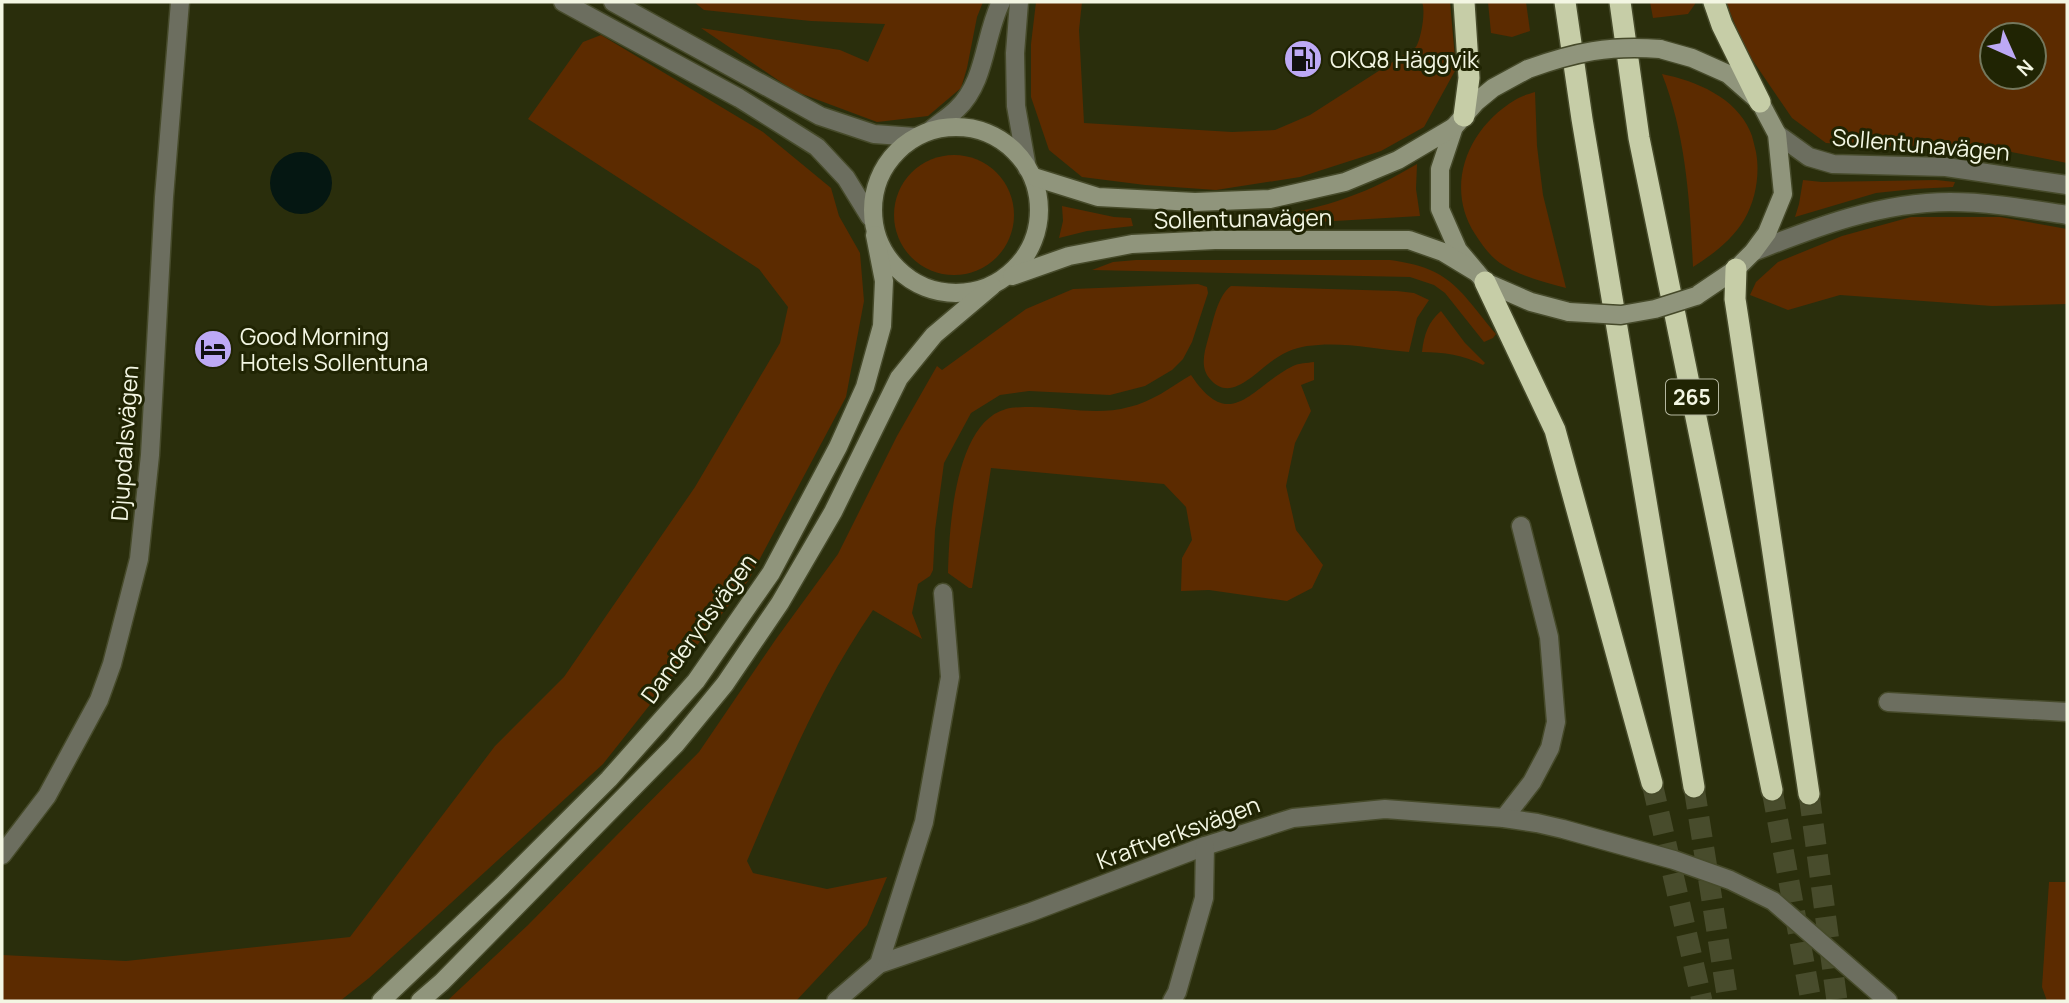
<svg xmlns="http://www.w3.org/2000/svg" width="2069" height="1003" font-family="Manrope,sans-serif">
<style>
.green{fill:#5c2b00;fill-rule:evenodd}
.water{fill:#051712}
.lines{fill:none;stroke-linecap:round;stroke-linejoin:round}
.motorway-tunnel{stroke:#484c2c;stroke-width:21;stroke-dasharray:21 10;stroke-linecap:butt}
.minor-casing{stroke:#464a2a;stroke-width:21}
.tertiary-casing{stroke:#464a2a;stroke-width:21}
.secondary-casing{stroke:#464a2a;stroke-width:21}
.motorway-casing{stroke:#464a2a;stroke-width:24}
.minor{stroke:#6c6e5f;stroke-width:18}
.tertiary{stroke:#6c6e5f;stroke-width:18}
.secondary{stroke:#90957c;stroke-width:18}
.motorway{stroke:#c6cda7;stroke-width:21}
.secondary-bridge-casing{stroke:#464a2a;stroke-width:21;stroke-linecap:butt}
.secondary-bridge{stroke:#90957c;stroke-width:18}
.labels{text-anchor:middle;dominant-baseline:central;stroke-width:6;stroke-linejoin:round;paint-order:stroke}
.shield{fill:#202403;stroke:#b4b7a0;stroke-width:2}
.shield-label{font-size:21px;font-weight:bold;fill:#f3f6e3}
.poi-label{font-size:23px;fill:#f3f6e3;stroke:#202403;text-anchor:start}
.street-label{font-size:23px;fill:#f3f6e3;stroke:#202403}
</style>
<rect width="100%" height="100%" fill="#2a2e0c"/>
<g class="green">
<polygon points="694,2 983,2 977,17 967,68 961,88 928,116 886,121 877,122 794,91 701,28 840,50 868,62 885,24 811,21 704,10"/>
<path d="M 1036,2 L 1082,2 L 1079,30 L 1084,123 L 1232,132 L 1275,130 L 1310,115 L 1416,47 C 1421,39 1426,11 1422,2 L 1450,2 L 1456,69 L 1424,127 L 1381,151 L 1300,177 L 1216,190 L 1145,185 L 1082,177 L 1049,150 L 1031,97 L 1031,44 Z"/>
<polygon points="1488,2 1526,2 1530,31 1512,37 1491,33"/>
<polygon points="1650,2 1695,2 1695,4 1688,14 1653,18"/>
<path d="M 1726,2 L 2067,2 L 2067,163 L 1971,144 L 1882,147 L 1826,143 L 1792,118 L 1745,49 ZM 1992,35 L 2034,35 L 2034,77 L 1992,77 Z"/>
<polygon points="601,35 763,132 831,188 839,216 860,253 864,301 846,397 748,581 603,764 369,978 340,1001 2,1001 2,955 126,961 350,937 495,746 564,677 695,487 780,343 788,307 759,269 528,119 583,42"/>
<path d="M 1662,74 C 1696,81 1735,97 1750,131 C 1753,137 1754,145 1756,152 C 1760,174 1756,200 1744,220 C 1732,240 1712,255 1693,267 C 1690,202 1686,135 1662,74 Z"/>
<path d="M 1535,92 L 1537,146 L 1543,195 L 1566,288 C 1544,282 1519,276 1500,263 C 1490,256 1482,245 1475,234 C 1444,186 1468,128 1515,100 C 1521,96 1529,94 1535,92 Z"/>
<circle cx="954" cy="215" r="60"/>
<path d="M 1417,164 L 1416,189 L 1420,216 L 1318,222 L 1268,223 L 1266,215 C 1320,212 1372,191 1417,164 Z"/>
<polygon points="1803,180 1822,182 1936,180 1955,182 1953,187 1914,189 1876,193 1795,217 1799,204"/>
<polygon points="1062,206 1114,217 1131,218 1133,226 1087,231 1059,238 1063,221"/>
<polygon points="1911,217 2000,217 2067,229 2067,304 1992,306 1840,295 1788,310 1750,295 1756,282 1778,262 1842,236"/>
<path d="M 1136,260 L 1390,260 C 1451,268 1459,290 1496,334 L 1493,338 L 1484,342 L 1445,293 L 1434,285 L 1410,277 L 1092,270 L 1113,262 Z"/>
<path d="M 1198,284 L 1207,287 L 1208,293 L 1192,342 L 1183,359 L 1172,370 L 1145,386 L 1110,395 L 1029,391 L 1000,395 L 971,413 L 944,463 L 935,530 L 933,570 L 930,576 L 918,584 L 912,613 L 922,639 L 873,610 C 819,688 784,774 747,861 L 753,873 L 827,889 L 887,877 L 867,925 L 796,1001 L 447,1001 L 528,925 L 699,752 L 776,639 L 838,554 L 897,436 L 937,366 L 942,370 L 1026,309 L 1073,289 Z"/>
<path d="M 1231,286 L 1397,291 L 1414,293 L 1429,300 L 1417,318 L 1409,352 C 1375,349 1341,341 1307,346 C 1293,348 1279,355 1268,364 C 1252,376 1229,402 1210,379 C 1200,368 1204,353 1208,339 C 1213,323 1217,296 1231,286 Z"/>
<path d="M 1441,311 L 1465,343 L 1485,363 L 1483,365 C 1463,355 1444,352 1422,352 C 1424,335 1428,322 1441,311 Z"/>
<path d="M 1314,362 L 1314,380 L 1301,385 L 1311,411 L 1295,443 L 1286,486 L 1296,530 L 1323,565 L 1312,588 L 1287,601 L 1209,590 L 1181,591 L 1182,558 L 1192,540 L 1186,507 L 1164,484 L 991,468 L 972,588 L 969,588 L 948,573 C 949,531 954,423 1006,409 C 1013,407 1024,407 1032,407 C 1065,407 1096,416 1129,407 C 1152,402 1171,387 1191,375 C 1231,435 1251,387 1293,366 C 1299,363 1307,363 1314,362 Z"/>
<polygon points="2049,882 2067,882 2067,1001 2047,1001 2042,987"/>
</g>
<circle class="water" cx="301" cy="183" r="31"/>
<g class="lines">
<g class="motorway-tunnel">
<polyline points="1652,783 1702,1001"/>
<polyline points="1694,787 1728,1001"/>
<polyline points="1772,790 1811,1001"/>
<polyline points="1809,794 1837,1001"/>
</g>
<defs>
<g id="minor">
<polyline points="1019,2 1015,53 1016,106 1027,168"/>
<path d="M 931,130 C 939,123 949,117 957,109 C 986,82 984,36 1001,2"/>
<polyline points="1888,702 2067,712"/>
<polyline points="1504,818 1532,782 1550,748 1556,722 1549,637 1521,526"/>
<polyline points="2,855 47,796 99,700 112,664 139,559 150,455 164,197 180,2"/>
<polyline points="879,964 1031,912 1205,846 1293,818 1385,809 1504,818 1537,823 1563,829 1674,860 1730,880 1773,901 1888,1001"/>
<polyline points="836,1001 879,964 924,822 950,677 943,593"/>
<polyline points="1172,1001 1177,992 1204,898 1205,846"/>
</g>
<g id="tertiary">
<polyline points="563,2 739,98 817,147 846,178 870,217"/>
<polyline points="613,2 820,116 874,134 915,137"/>
<polyline points="1777,134 1809,157 1833,164 1946,167 2067,185"/>
<path d="M 1753,252 C 1816,227 1881,202 1950,202 C 1989,202 2028,209 2067,215"/>
</g>
<g id="secondary">
<polyline points="1660,49 1692,58 1728,74 1760,102 1777,134 1783,194 1767,233 1753,252 1736,269 1696,296"/>
<polyline points="1528,69 1493,88 1476,102 1454,127 1440,169 1440,209 1458,250 1485,282 1531,302 1569,312"/>
<circle cx="956" cy="210" r="83"/>
<polyline points="1034,177 1098,197 1195,202 1270,199 1345,182 1398,160 1454,127"/>
<polyline points="1012,276 1069,256 1132,244 1215,240 1409,240 1443,252 1476,272"/>
<polyline points="381,1001 502,886 609,779 696,681 771,573 838,447 865,387 882,326 884,281 875,235"/>
<polyline points="420,1001 442,982 675,745 725,684 780,603 833,512 899,378 934,335 992,286"/>
</g>
<g id="motorway">
<polyline points="1464,2 1469,78 1464,116"/>
<polyline points="1565,2 1582,119 1694,787"/>
<polyline points="1620,2 1639,138 1772,790"/>
<polyline points="1714,2 1722,25 1760,102"/>
<polyline points="1736,269 1735,299 1739,325 1809,794"/>
<polyline points="1485,282 1555,430 1652,783"/>
</g>
</defs>
<use href="#minor" class="minor-casing"/>
<use href="#tertiary" class="tertiary-casing"/>
<use href="#secondary" class="secondary-casing"/>
<use href="#motorway" class="motorway-casing"/>
<use href="#minor" class="minor"/>
<use href="#tertiary" class="tertiary"/>
<use href="#secondary" class="secondary"/>
<use href="#motorway" class="motorway"/>
<defs>
<g id="secondary-bridge">
<path d="M 1528,69 C 1575,52 1610,45 1660,49"/>
<polyline points="1569,312 1621,315 1655,309 1696,296"/>
</g>
</defs>
<use href="#secondary-bridge" class="secondary-bridge-casing"/>
<use href="#secondary-bridge" class="secondary-bridge"/>
</g>
<defs>
<symbol id="fuel-disc" viewBox="-11 -11 22 22"><circle r="9.5" fill="#bda9f5" stroke="#202403"/><path d="M-5.5-6h7V0h2V4h1.3V-2.5L3-4.5l.8-.8L6-3V5H2.5V1h-1V6h-7ZM-4.2-4.7v3.2H.2V-4.7Z" fill="#111"/></symbol>
<symbol id="hotel-disc" viewBox="-11 -11 22 22"><circle r="9.5" fill="#bda9f5" stroke="#202403"/><path d="M-6-4.5h1.5V1H6V5H4.5V3h-9V5H-6ZM-4 0a1.8 1.8 0 1 1 3.6 0ZM.5 0V-2.5h3Q6-2.5 6 0Z" fill="#111"/></symbol>
</defs>
<g fill-rule="evenodd">
<use href="#fuel-disc" x="1281" y="37" width="44" height="44"/>
<use href="#hotel-disc" x="191" y="327" width="44" height="44"/>
</g>
<g class="labels">
<rect class="shield" x="1666" y="379.5" width="52" height="35" rx="5"/>
<g class="shield-label">
<text x="1692" y="397">265</text>
</g>
<g class="poi-label">
<text x="1330" y="59">OKQ8 Häggvik</text>
<text x="240" y="336">Good Morning<tspan x="240" dy="26">Hotels Sollentuna</tspan></text>
</g>
<g class="street-label">
<text transform="translate(1921 144) rotate(5)">Sollentunavägen</text>
<text transform="translate(1243 218) rotate(-1)">Sollentunavägen</text>
<text transform="translate(124 443) rotate(-86)">Djupdalsvägen</text>
<text transform="translate(698 628) rotate(-54)">Danderydsvägen</text>
<text transform="translate(1178 832) rotate(-20)">Kraftverksvägen</text>
</g>
</g>
<rect width="2069" height="1003" fill="none" stroke="#f3f6e3" stroke-width="7"/>
<g transform="translate(2013 56) rotate(135)"><circle r="33" fill="#202403" stroke="#74785d" stroke-width="2"/>
<path d="M0-5L12 26L0 18L-12 26Z" fill="#bda9f5"/>
<text y="-10" font-size="19" font-weight="bold" text-anchor="middle" fill="#f3f6e3">N</text>
</g>
</svg>
